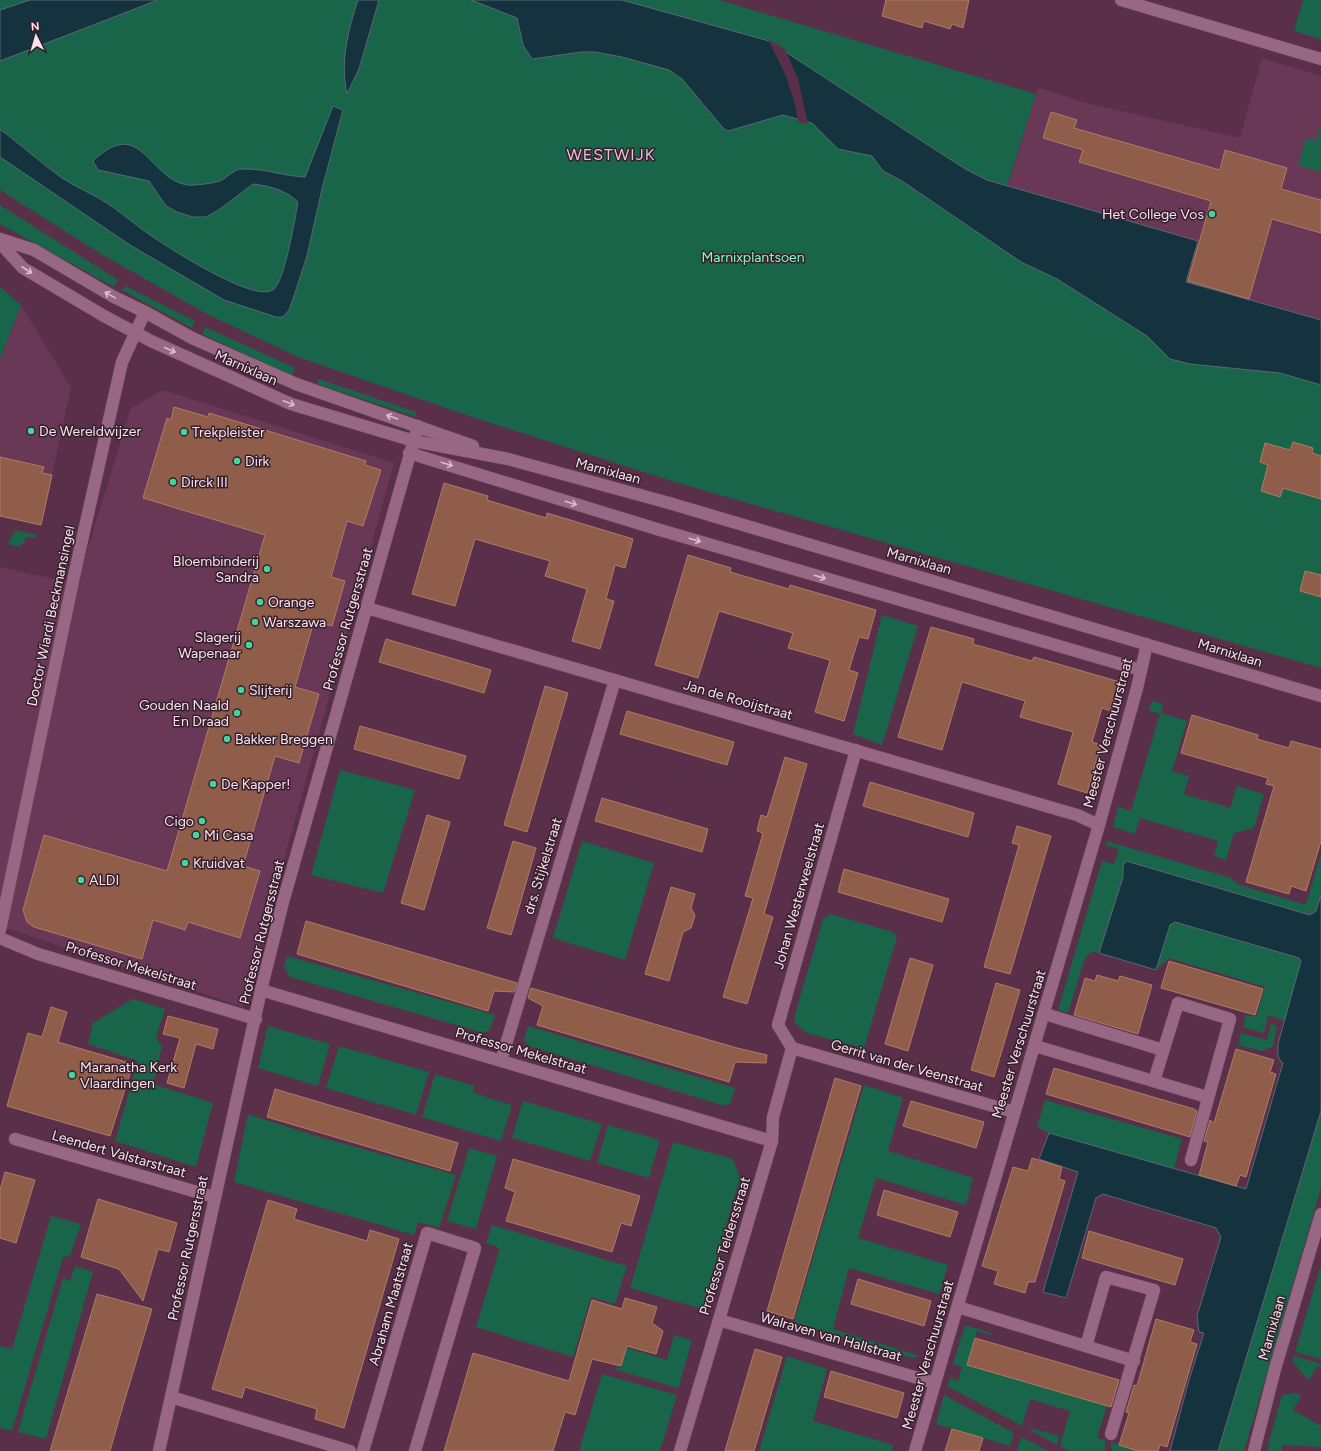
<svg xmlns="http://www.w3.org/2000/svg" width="1321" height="1451" font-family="Figtree,sans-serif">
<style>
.built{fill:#6a3857}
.green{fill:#196549}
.water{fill:#14333f;stroke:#5a6774}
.pier{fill:#5a2f4a}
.building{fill:#8f5d49;stroke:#af7c66}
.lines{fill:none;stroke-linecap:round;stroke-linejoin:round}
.minor-casing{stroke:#734f65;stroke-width:13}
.minor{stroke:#976783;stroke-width:12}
.oneway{stroke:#debccf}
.poi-dot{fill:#46d49e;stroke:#33202b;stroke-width:1.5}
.labels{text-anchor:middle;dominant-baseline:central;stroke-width:3;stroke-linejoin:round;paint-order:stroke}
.poi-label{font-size:14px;fill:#fce0ef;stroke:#33202b;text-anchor:start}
.park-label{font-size:14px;fill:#80fcc7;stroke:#33202b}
.street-label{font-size:14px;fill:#fce0ef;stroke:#33202b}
.quarter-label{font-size:16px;letter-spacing:1px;fill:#f1bcda;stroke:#33202b}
</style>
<rect width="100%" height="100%" fill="#5a2f4a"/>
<g class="built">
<polygon points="1262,58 1321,76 1321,320 1186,282 1198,241 1007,186 1038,88 1094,105 1240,138"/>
<polygon points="21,305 71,388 41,525 0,516 0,359"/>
<polygon points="163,390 394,463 243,1007 0,926 0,567 77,584 131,408"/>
</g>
<g class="green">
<polygon points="0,0 719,0 1036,94 1007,186 1021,262 1321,365 1321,668 675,482 475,418 298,357 207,314 101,254 0,190"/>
<polygon points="1303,0 1321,0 1321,39 1294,31"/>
<polygon points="1321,123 1321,172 1298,165 1306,138 1316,141"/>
<polygon points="0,205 118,280 114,287 0,224"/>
<polygon points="125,286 195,321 192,328 122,290"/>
<polygon points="0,287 21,305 0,359"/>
<polygon points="205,327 295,368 292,376 202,334"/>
<polygon points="319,379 416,412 416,417 317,384"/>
<polygon points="15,530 36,535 38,538 27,537 20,547 8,544"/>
<polygon points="882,615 918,626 882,745 853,734"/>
<polygon points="1152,701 1163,704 1161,713 1187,721 1172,771 1189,776 1184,794 1230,808 1237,786 1264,794 1254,828 1234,833 1226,860 1214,856 1218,841 1140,818 1135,834 1113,827 1118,807 1131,811 1160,714 1149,711"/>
<polygon points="340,770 415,790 383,893 311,875"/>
<polygon points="582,841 654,863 625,960 553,938"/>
<polygon points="1107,841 1231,878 1237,884 1306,905 1321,854 1321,895 1316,911 1310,915 1127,861 1123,866 1123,877 1099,953 1093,951 1085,958 1068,1013 1058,1010 1102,861 1114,864 1119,849 1106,845"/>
<polygon points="830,914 893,932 897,937 864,1048 806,1033 796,1024 794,1018 823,919"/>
<polygon points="1175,922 1299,958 1301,964 1285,1021 1268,1015 1264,1033 1243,1027 1246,1015 1256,1017 1265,987 1169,958 1156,970 1170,925"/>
<polygon points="287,956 495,1015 490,1029 484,1033 290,977 284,967"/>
<polygon points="133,999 165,1009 156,1037 162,1047 153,1084 213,1103 196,1167 115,1141 138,1061 88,1044 93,1023"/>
<polygon points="1271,1024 1277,1026 1273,1046 1262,1051 1238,1045 1241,1033 1267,1040"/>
<polygon points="268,1026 330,1044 318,1086 258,1068"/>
<polygon points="528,1026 735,1088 731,1102 725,1106 529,1046 524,1040"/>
<polygon points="339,1046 429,1072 416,1115 326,1088"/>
<polygon points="435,1074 475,1086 473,1093 512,1105 501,1141 422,1117"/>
<polygon points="864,1085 903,1098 888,1151 973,1178 966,1205 876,1178 858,1238 948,1265 939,1294 849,1268 833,1329 920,1356 912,1358 794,1322"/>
<polygon points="1045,1100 1182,1139 1174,1169 1049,1133 1037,1127"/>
<polygon points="523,1101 602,1124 590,1161 512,1138"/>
<polygon points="1321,1111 1321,1188 1244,1451 1218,1451"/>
<polygon points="248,1114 309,1134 456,1175 439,1228 418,1222 414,1235 234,1182"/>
<polygon points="608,1125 660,1140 649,1178 597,1163"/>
<polygon points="673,1142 733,1159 740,1178 702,1309 630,1288"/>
<polygon points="469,1148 497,1156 476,1229 447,1221"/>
<polygon points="51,1216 81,1224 70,1256 63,1257 12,1431 0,1428 0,1346 12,1349"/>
<polygon points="492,1225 627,1266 615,1304 591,1297 573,1357 476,1327 500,1248 486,1243"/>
<polygon points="1321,1265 1321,1359 1296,1352 1296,1349"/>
<polygon points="75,1266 93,1272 46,1439 18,1432 63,1278 70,1281"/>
<polygon points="965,1325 992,1333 992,1335 977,1331 967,1365 1107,1406 1097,1438 1105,1440 1105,1451 1069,1451 1060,1446 1070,1411 1030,1399 1022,1426 947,1386 950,1378 958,1381 962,1367 953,1364"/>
<polygon points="674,1335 692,1340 679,1386 677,1388 614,1369 614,1367 621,1368 627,1348 667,1360"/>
<polygon points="787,1356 827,1369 813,1421 893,1445 892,1451 759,1451"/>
<polygon points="1294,1356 1321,1364 1321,1368 1317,1366 1310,1379 1306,1378 1292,1360"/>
<polygon points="602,1374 677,1395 660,1451 579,1451"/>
<polygon points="1297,1393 1301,1396 1293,1410 1321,1426 1321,1447 1282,1445 1282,1451 1269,1451 1267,1449 1282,1395"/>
<polygon points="944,1395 1014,1433 1010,1446 936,1424"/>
<polygon points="1031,1428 1059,1436 1057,1445 1030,1430"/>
<polygon points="1021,1437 1048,1451 1017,1451"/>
<polygon points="1111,1442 1138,1451 1112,1451"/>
</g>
<g class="water">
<polygon points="30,0 158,0 0,61 0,10"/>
<path d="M 358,0 L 379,0 L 359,69 L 347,94 C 340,63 348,30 358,0 Z"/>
<polygon points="471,0 622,0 769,41 931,147 967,170 987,180 1198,241 1186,282 1321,320 1321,385 1280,373 1190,364 1170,359 1147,336 1057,279 1021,262 902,181 883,171 872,156 838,149 812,123 783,115 728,131 724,129 682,79 669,70 622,57 595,52 582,52 532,59 523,45 517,18"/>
<path d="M 333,106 L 343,110 L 322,189 L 307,256 L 294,296 L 289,310 L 283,317 L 276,317 L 224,300 L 130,245 L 0,157 L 0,129 C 21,145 41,163 62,178 C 79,189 98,196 114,208 C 127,217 139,228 153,237 C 171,249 257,305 274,289 C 285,279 295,219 298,202 C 285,190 270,186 253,184 L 220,209 L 206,217 L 193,217 L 177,212 L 166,206 L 149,181 L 98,170 L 93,161 C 141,115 148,178 187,185 C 192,186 215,183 220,181 C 227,178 234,169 241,169 C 263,168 283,176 305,177 Z"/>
<polygon points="1126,861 1310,915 1316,911 1321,895 1321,1111 1218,1451 1170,1451 1189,1380 1204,1333 1199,1332 1197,1316 1221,1237 1216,1228 1103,1194 1096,1198 1066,1298 1043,1292 1078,1172 1039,1159 1049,1133 1246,1189 1283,1063 1281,1062 1278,1056 1278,1044 1301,961 1299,958 1175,922 1170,925 1156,970 1099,953 1123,877 1123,866"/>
</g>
<polygon class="pier" points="768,39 785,49 798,79 808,124 798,122 795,104 786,76"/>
<g class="building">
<polygon points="886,0 969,0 963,28 952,24 950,29 924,21 922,28 882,16"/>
<polygon points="1051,112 1077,120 1074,128 1220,170 1225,150 1287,168 1281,189 1321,200 1321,233 1272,219 1249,299 1188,281 1211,201 1079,162 1083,150 1043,138"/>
<polygon points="174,407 208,417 209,413 366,461 365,465 381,470 363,526 347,521 331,577 345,581 332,626 314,621 295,687 319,694 299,763 275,756 243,866 260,871 240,938 188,922 185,930 153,920 142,959 34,927 27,922 23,910 44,835 167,871 265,535 143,498 167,418 171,420"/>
<polygon points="1293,442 1313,448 1312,453 1321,456 1321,499 1283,488 1280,497 1261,491 1268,465 1260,462 1265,443 1290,450"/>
<polygon points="0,457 44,467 42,473 52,475 41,525 0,516"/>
<polygon points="444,483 488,496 487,500 546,518 547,513 633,539 625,568 615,565 606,599 614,601 600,649 572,641 587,589 545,576 550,561 475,539 455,606 412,594"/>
<polygon points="688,555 731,568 730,572 789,589 790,585 876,610 868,639 859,637 849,670 858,673 844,721 815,712 830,660 788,648 793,633 719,611 698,678 655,665"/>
<polygon points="1305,571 1321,575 1321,597 1300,591"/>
<polygon points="931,627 974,639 973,644 1032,661 1034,657 1120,682 1111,711 1102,708 1092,742 1101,745 1087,793 1058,784 1073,732 1020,717 1025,701 962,682 942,750 898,737"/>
<polygon points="386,639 491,670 484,693 379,662"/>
<polygon points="545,686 568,693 527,832 504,825"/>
<polygon points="627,711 734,742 727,765 620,734"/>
<polygon points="1192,715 1258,735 1257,739 1289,748 1291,741 1321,749 1321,841 1306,891 1291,886 1289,894 1246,882 1274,786 1266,784 1268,778 1181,753"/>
<polygon points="360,726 466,756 459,779 354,749"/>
<polygon points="785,757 807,764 764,914 773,917 747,1004 723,997 753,898 745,896 763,833 757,831 761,815 767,817"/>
<polygon points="870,782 974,813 968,837 863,806"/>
<polygon points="602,798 708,829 702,852 595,821"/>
<polygon points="427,815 450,822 424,910 401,903"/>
<polygon points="1017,826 1051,836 1010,974 984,967 1019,845 1012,843"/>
<polygon points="513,841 536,848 511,935 487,928"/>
<polygon points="844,869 949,899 942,922 838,892"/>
<polygon points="671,887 695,894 691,908 695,915 691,928 683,932 669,981 645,974"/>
<polygon points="306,921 517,983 514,992 494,991 488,1011 297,954"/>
<polygon points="910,958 933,965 908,1051 885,1044"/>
<polygon points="1169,961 1263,989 1255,1015 1161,988"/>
<polygon points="1097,975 1118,981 1120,976 1152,985 1138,1034 1074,1015 1085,978 1095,981"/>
<polygon points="996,983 1020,990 994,1077 971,1070"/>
<polygon points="531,988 737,1048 767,1055 766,1063 735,1062 729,1082 537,1025 543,1006 528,998"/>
<polygon points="51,1007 67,1012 58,1042 133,1064 110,1136 7,1106 28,1033 42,1037"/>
<polygon points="168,1016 218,1029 213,1049 196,1044 184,1088 167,1083 180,1038 163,1034"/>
<polygon points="1236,1049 1274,1060 1270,1072 1276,1074 1246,1177 1240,1175 1236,1186 1199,1175 1208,1142 1204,1141 1210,1120 1214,1123"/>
<polygon points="1054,1068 1194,1109 1197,1111 1190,1137 1046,1094"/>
<polygon points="835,1078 861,1086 793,1319 767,1311"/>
<polygon points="275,1089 458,1143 450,1171 267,1117"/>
<polygon points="911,1101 984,1122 976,1148 903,1126"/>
<polygon points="1032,1158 1062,1167 1059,1179 1065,1181 1035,1282 1028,1282 1025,1293 994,1284 998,1271 982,1266 1013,1167 1028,1171"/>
<polygon points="513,1159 640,1196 631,1226 621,1223 612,1252 506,1221 515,1192 505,1188"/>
<polygon points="5,1172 35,1180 16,1243 0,1238 0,1190"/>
<polygon points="884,1190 958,1212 950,1237 877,1215"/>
<polygon points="98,1199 177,1223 169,1252 158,1249 143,1301 119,1269 81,1257"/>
<polygon points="268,1200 297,1209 294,1219 367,1241 370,1230 399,1239 344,1428 315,1419 317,1409 245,1387 242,1398 212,1389"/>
<polygon points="1089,1231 1183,1259 1175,1285 1082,1258"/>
<polygon points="858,1279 931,1301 924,1326 851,1304"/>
<polygon points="97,1294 152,1309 122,1409 110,1451 50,1451"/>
<polygon points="625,1298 657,1307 652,1323 663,1331 656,1354 627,1346 621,1366 592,1359 575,1415 565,1412 553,1451 444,1451 473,1353 569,1381 592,1300 622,1309"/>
<polygon points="1156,1319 1194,1330 1190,1342 1197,1344 1167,1447 1160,1445 1158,1451 1138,1451 1119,1445 1129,1413 1126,1412 1134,1385 1137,1386"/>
<polygon points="975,1338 1119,1380 1111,1407 967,1365"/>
<polygon points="755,1349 782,1357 754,1451 725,1451"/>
<polygon points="831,1371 904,1393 897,1418 824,1397"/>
<polygon points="952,1429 983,1438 979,1451 945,1451"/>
</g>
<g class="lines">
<defs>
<g id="minor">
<polyline points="1121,0 1321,59"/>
<polyline points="0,239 34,250 114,297 145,312 192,338 296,384 473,446"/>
<polyline points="0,243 23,268 104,316 151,341 291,404 414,441 508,459 669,503 1321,696"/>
<polyline points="409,453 660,530 1141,670"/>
<polyline points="367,608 1077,815 1099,825"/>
<polyline points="0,930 74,576 122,362 145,312"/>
<polyline points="0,938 38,954 256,1019"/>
<polyline points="261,990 772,1141"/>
<polyline points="1045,1014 1163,1050"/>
<polyline points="1035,1046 1207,1097"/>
<polyline points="792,1048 778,1025 856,750"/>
<polyline points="792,1048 1014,1112"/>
<polyline points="501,1061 615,680"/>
<polyline points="1154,1081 1178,1003 1230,1019 1191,1160"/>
<polyline points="15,1139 214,1197"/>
<polyline points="958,1307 1134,1361"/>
<polyline points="719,1320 935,1383"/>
<polyline points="1086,1346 1106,1277 1154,1290 1111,1434"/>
<polyline points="171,1397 350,1451"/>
<polyline points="159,1451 261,990 283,902 418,426"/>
<polyline points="363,1451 427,1233 475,1248 415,1451"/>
<polyline points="680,1451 772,1141 773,1117 792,1048"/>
<polyline points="915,1451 1099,825 1137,688 1147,644"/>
<polyline points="1254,1451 1275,1369 1321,1214"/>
</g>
</defs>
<use href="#minor" class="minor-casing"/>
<use href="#minor" class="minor"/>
</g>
<defs><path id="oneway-shaft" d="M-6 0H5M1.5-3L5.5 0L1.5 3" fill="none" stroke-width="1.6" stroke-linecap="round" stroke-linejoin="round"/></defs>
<g class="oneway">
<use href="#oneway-shaft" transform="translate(27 270) rotate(33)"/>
<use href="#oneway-shaft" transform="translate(110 295) rotate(-151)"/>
<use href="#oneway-shaft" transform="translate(170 350) rotate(24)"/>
<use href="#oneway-shaft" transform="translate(289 403) rotate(22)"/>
<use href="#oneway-shaft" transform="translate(392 417) rotate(-160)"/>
<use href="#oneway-shaft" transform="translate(447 464) rotate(17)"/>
<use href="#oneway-shaft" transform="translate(571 503) rotate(17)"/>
<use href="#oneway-shaft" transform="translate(695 540) rotate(16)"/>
<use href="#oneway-shaft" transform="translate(820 577) rotate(16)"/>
</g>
<g class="poi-dot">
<circle cx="1212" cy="214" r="4"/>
<circle cx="31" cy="431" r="4"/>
<circle cx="184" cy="432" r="4"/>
<circle cx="237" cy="461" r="4"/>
<circle cx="173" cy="482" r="4"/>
<circle cx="267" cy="569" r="4"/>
<circle cx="260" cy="602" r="4"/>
<circle cx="255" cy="622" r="4"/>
<circle cx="249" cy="645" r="4"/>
<circle cx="241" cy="690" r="4"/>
<circle cx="237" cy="713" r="4"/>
<circle cx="227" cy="739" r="4"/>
<circle cx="213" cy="784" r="4"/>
<circle cx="202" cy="821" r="4"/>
<circle cx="196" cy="835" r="4"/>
<circle cx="185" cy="863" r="4"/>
<circle cx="81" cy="880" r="4"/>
<circle cx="72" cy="1075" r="4"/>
</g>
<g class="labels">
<g class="poi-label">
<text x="1204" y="214" text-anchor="end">Het College Vos</text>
<text x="39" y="431">De Wereldwijzer</text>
<text x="192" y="432">Trekpleister</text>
<text x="245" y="461">Dirk</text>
<text x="181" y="482">Dirck III</text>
<text x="259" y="561" text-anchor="end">Bloembinderij<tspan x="259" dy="16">Sandra</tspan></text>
<text x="268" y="602">Orange</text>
<text x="263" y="622">Warszawa</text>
<text x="241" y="637" text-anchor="end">Slagerij<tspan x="241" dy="16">Wapenaar</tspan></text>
<text x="249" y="690">Slijterij</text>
<text x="229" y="705" text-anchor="end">Gouden Naald<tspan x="229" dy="16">En Draad</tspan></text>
<text x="235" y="739">Bakker Breggen</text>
<text x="221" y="784">De Kapper!</text>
<text x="194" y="821" text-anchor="end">Cigo</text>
<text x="204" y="835">Mi Casa</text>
<text x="193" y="863">Kruidvat</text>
<text x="89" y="880">ALDI</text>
<text x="80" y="1067">Maranatha Kerk<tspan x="80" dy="16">Vlaardingen</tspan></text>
</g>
<g class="park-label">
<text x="753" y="257">Marnixplantsoen</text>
</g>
<g class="street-label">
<text transform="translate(246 368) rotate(24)">Marnixlaan</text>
<text transform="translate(608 471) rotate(15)">Marnixlaan</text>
<text transform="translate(919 561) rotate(16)">Marnixlaan</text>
<text transform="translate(51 616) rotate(-78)">Doctor Wiardi Beckmansingel</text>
<text transform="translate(348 619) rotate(-74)">Professor Rutgersstraat</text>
<text transform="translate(1230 653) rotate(17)">Marnixlaan</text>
<text transform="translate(738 700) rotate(16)">Jan de Rooijstraat</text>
<text transform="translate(1108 733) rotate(-75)">Meester Verschuurstraat</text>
<text transform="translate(543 866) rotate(-73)">drs. Stijkelstraat</text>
<text transform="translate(799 896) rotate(-74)">Johan Westerweelstraat</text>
<text transform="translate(262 932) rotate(-76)">Professor Rutgersstraat</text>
<text transform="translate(131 966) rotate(17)">Professor Mekelstraat</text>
<text transform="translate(1019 1044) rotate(-73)">Meester Verschuurstraat</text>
<text transform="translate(521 1051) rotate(16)">Professor Mekelstraat</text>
<text transform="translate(907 1066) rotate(16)">Gerrit van der Veenstraat</text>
<text transform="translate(119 1154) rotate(16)">Leendert Valstarstraat</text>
<text transform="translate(725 1246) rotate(-73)">Professor Teldersstraat</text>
<text transform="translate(188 1248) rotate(-78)">Professor Rutgersstraat</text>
<text transform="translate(391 1304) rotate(-74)">Abraham Maatstraat</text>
<text transform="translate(1272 1328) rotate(-74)">Marnixlaan</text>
<text transform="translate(831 1337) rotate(16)">Walraven van Hallstraat</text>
<text transform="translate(928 1355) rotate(-74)">Meester Verschuurstraat</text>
</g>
<g class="quarter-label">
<text x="611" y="154">WESTWIJK</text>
</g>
</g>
<g transform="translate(36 36) rotate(355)" stroke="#33202b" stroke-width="3" paint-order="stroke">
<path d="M0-3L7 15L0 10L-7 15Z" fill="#fce0ef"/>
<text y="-6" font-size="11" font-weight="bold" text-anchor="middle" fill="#fce0ef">N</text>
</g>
</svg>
